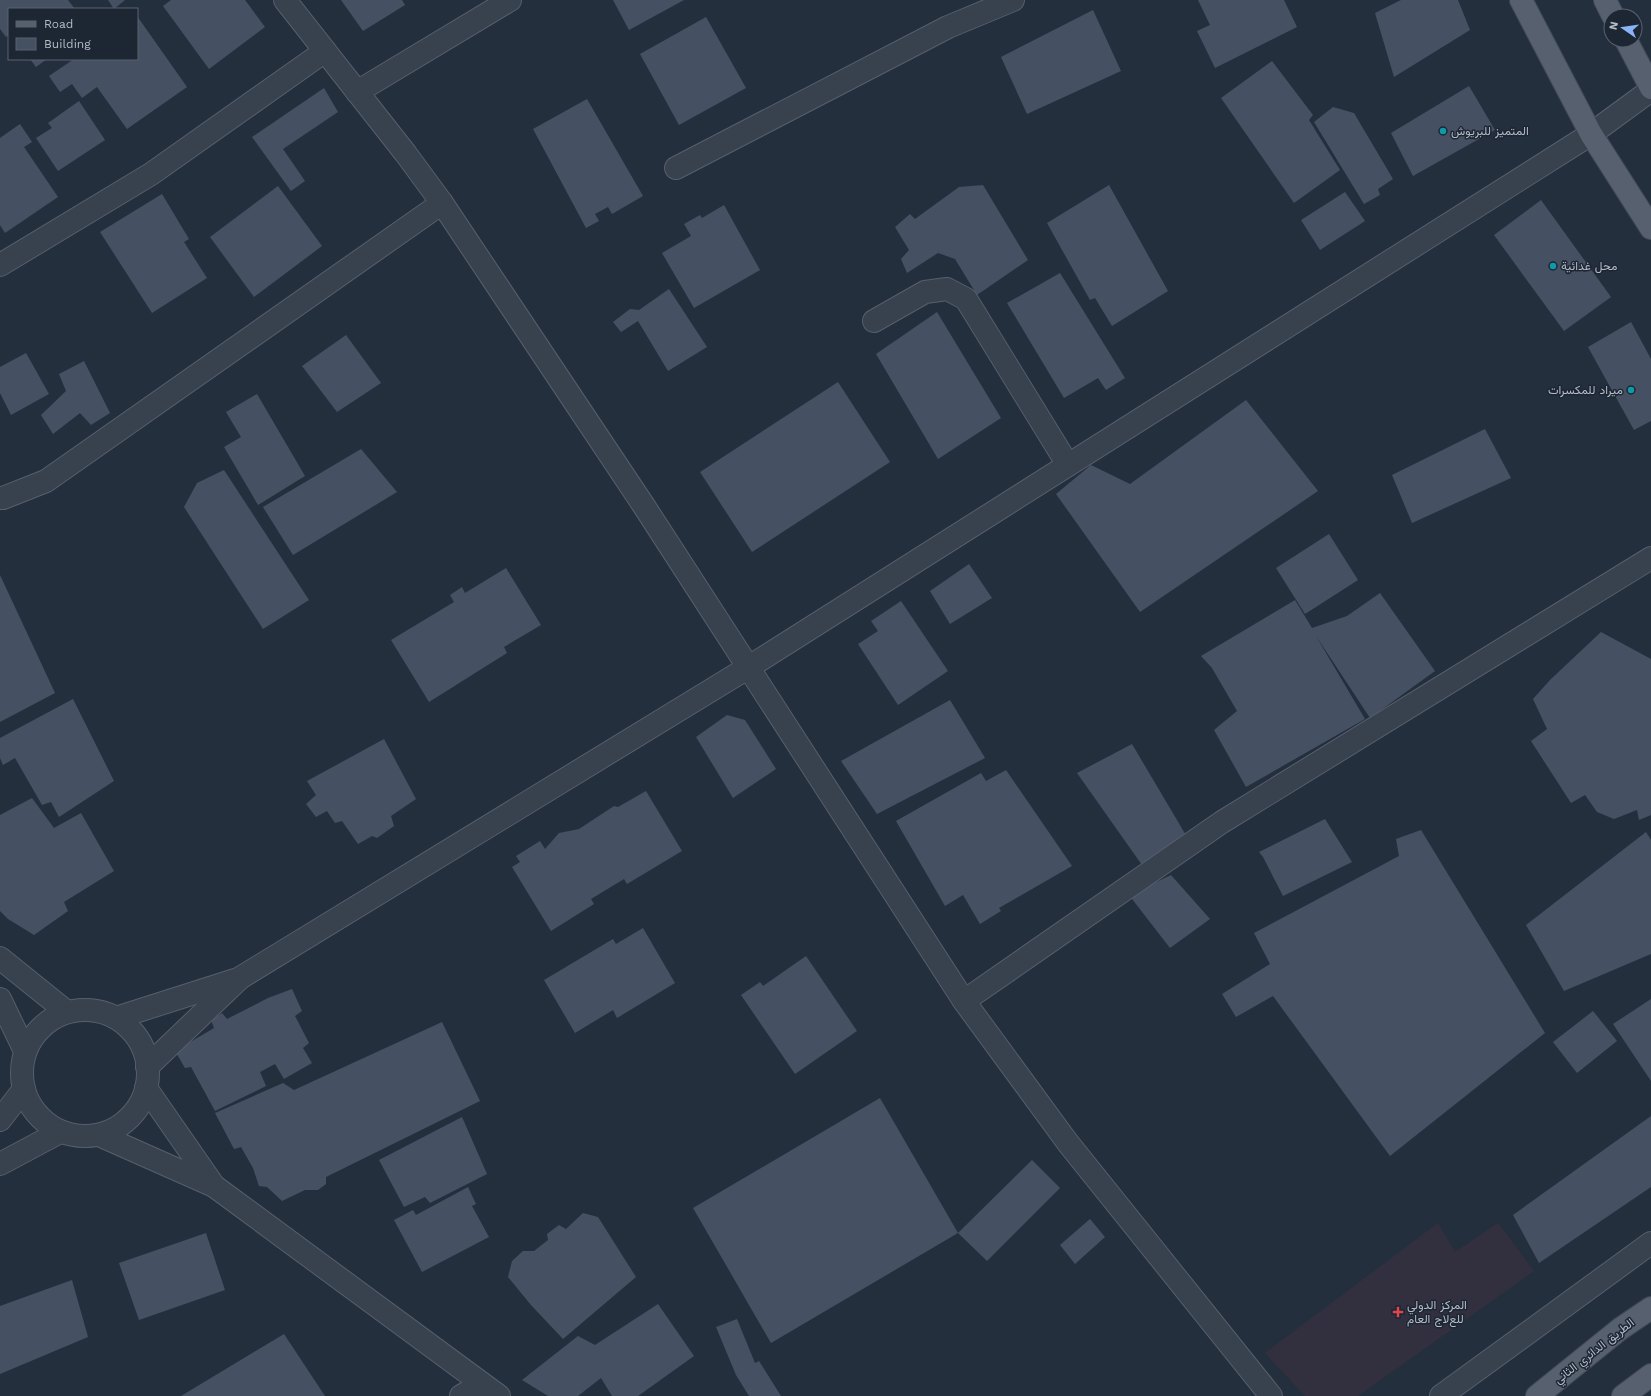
<svg xmlns="http://www.w3.org/2000/svg" width="1651" height="1396" font-family="'Work Sans',Vazirmatn,sans-serif">
<style>
.medical{fill:#32303f}
.building{fill:#455162}
.lines{fill:none;stroke-linecap:round;stroke-linejoin:round}
.minor-casing{stroke:#565f6c;stroke-width:24}
.tertiary-casing{stroke:#565f6c;stroke-width:24}
.primary-casing{stroke:#414a57;stroke-width:24}
.minor{stroke:#38414e;stroke-width:22}
.tertiary{stroke:#38414e;stroke-width:22}
.primary{stroke:#56606e;stroke-width:22}
.culture-dot{fill:#0f9aa8;stroke:#1d2633;stroke-width:1.5}
.health-dot{fill:#e0444e;stroke:#1d2633;stroke-width:1.5}
.labels{text-anchor:middle;dominant-baseline:central;stroke-width:3;stroke-linejoin:round;paint-order:stroke}
.poi-label{font-size:12px;fill:#b4bcc9;stroke:#1d2633;text-anchor:start}
.street-label{font-size:12px;fill:#b4bcc9;stroke:#1d2633}
</style>
<rect width="100%" height="100%" fill="#242f3e"/>
<polygon class="medical" points="1438,1223 1455,1252 1498,1223 1534,1271 1358,1396 1305,1396 1265,1353"/>
<g class="building">
<polygon points="0,0 68,0 75,9 9,9 9,35 6,37 0,29"/>
<polygon points="108,0 125,0 114,9"/>
<polygon points="171,0 245,0 265,27 209,69 163,6"/>
<polygon points="341,0 402,0 405,5 363,31"/>
<polygon points="613,0 684,0 629,30"/>
<polygon points="1198,0 1284,0 1297,27 1215,68 1197,31 1210,25"/>
<polygon points="1401,0 1458,0 1470,30 1394,77 1375,13"/>
<polygon points="1093,10 1121,71 1027,114 1001,57"/>
<polygon points="137,16 187,87 127,129 97,87 82,98 72,84 60,92 49,76 74,59 137,59"/>
<polygon points="706,17 746,88 679,125 640,54"/>
<polygon points="30,59 47,59 36,67"/>
<polygon points="1272,61 1313,115 1309,120 1340,170 1294,203 1221,98"/>
<polygon points="1469,86 1495,130 1413,176 1391,133"/>
<polygon points="324,88 338,112 283,149 305,181 291,191 252,137"/>
<polygon points="587,99 643,196 612,214 608,207 595,214 599,221 586,228 533,129"/>
<polygon points="79,101 105,140 58,171 36,138 52,128 48,123"/>
<polygon points="1333,107 1354,113 1393,179 1378,189 1380,195 1364,204 1314,122"/>
<polygon points="20,124 32,142 24,147 58,197 5,233 0,225 0,138"/>
<polygon points="983,185 1028,260 977,295 955,259 938,253 907,273 901,259 909,250 895,227 910,214 915,219 959,187"/>
<polygon points="1109,185 1168,291 1112,326 1095,298 1090,300 1047,223"/>
<polygon points="278,186 322,246 254,297 210,237"/>
<polygon points="1345,192 1365,221 1320,250 1301,220"/>
<polygon points="162,194 189,239 184,242 207,278 152,313 100,232"/>
<polygon points="1541,200 1611,297 1564,331 1494,235"/>
<polygon points="724,205 760,270 694,308 662,253 691,236 684,224 700,215 702,218"/>
<polygon points="1060,273 1125,378 1106,390 1098,378 1064,398 1007,303"/>
<polygon points="669,289 707,347 668,371 638,321 621,332 613,322 630,309 639,310"/>
<polygon points="937,312 1001,418 938,459 876,354"/>
<polygon points="1631,322 1651,359 1651,421 1634,430 1588,347"/>
<polygon points="346,335 381,383 337,412 302,366"/>
<polygon points="26,353 49,394 11,415 0,393 0,367"/>
<polygon points="84,361 110,413 91,425 80,413 53,434 41,415 66,391 59,374"/>
<polygon points="838,382 890,462 752,552 700,472"/>
<polygon points="257,394 305,476 258,505 224,447 241,437 226,412"/>
<polygon points="1246,400 1318,491 1140,612 1056,494 1091,465 1130,484"/>
<polygon points="1485,429 1511,478 1412,523 1392,475"/>
<polygon points="361,449 397,492 293,555 263,507"/>
<polygon points="224,470 309,600 263,629 184,507 197,483"/>
<polygon points="1329,534 1358,580 1305,614 1276,568"/>
<polygon points="969,564 992,598 950,624 930,591"/>
<polygon points="506,568 541,625 504,647 507,653 429,702 391,640 454,602 450,595 462,587 465,593"/>
<polygon points="0,575 55,693 0,722"/>
<polygon points="1380,593 1435,671 1370,718 1316,636 1365,719 1246,787 1214,730 1237,711 1212,668 1201,656 1295,600 1312,628 1347,616"/>
<polygon points="901,601 948,671 898,705 858,644 878,631 871,621"/>
<polygon points="1601,632 1651,659 1651,815 1639,820 1637,810 1614,819 1597,812 1585,795 1571,803 1531,741 1547,729 1533,699 1550,680"/>
<polygon points="73,699 114,781 59,817 51,802 42,805 15,758 3,765 0,758 0,738"/>
<polygon points="950,700 985,758 877,814 841,761"/>
<polygon points="727,715 745,720 776,769 733,798 696,737"/>
<polygon points="384,739 416,799 391,816 394,826 377,838 372,836 358,844 342,821 335,823 327,811 316,817 306,804 316,795 307,781"/>
<polygon points="1132,744 1187,837 1142,865 1077,773"/>
<polygon points="1006,770 1072,866 999,908 1001,911 980,924 963,895 945,906 896,821 981,773 986,781"/>
<polygon points="646,791 682,851 627,884 624,879 591,899 594,904 551,931 512,867 520,862 516,856 540,841 545,849 559,833 579,829 614,806 618,807"/>
<polygon points="32,798 54,828 81,813 114,871 64,902 68,911 34,935 8,919 0,911 0,815"/>
<polygon points="1325,819 1352,862 1283,896 1263,857 1259,852"/>
<polygon points="1421,830 1545,1033 1390,1156 1273,996 1236,1017 1222,994 1270,964 1254,933 1399,856 1396,839"/>
<polygon points="1646,832 1651,840 1651,954 1564,991 1526,925"/>
<polygon points="1171,875 1210,919 1170,948 1129,895"/>
<polygon points="643,928 675,983 617,1018 613,1010 575,1033 544,980 613,939 616,944"/>
<polygon points="806,956 857,1031 795,1074 741,995 760,982 763,986"/>
<polygon points="292,989 302,1011 295,1016 309,1043 303,1048 312,1063 284,1079 275,1064 260,1072 266,1086 215,1111 191,1067 185,1068 175,1051 214,1028 211,1020 222,1013 227,1019 268,998"/>
<polygon points="1651,999 1651,1081 1613,1024"/>
<polygon points="1593,1011 1617,1041 1577,1073 1553,1042"/>
<polygon points="442,1022 480,1101 326,1177 326,1184 318,1190 305,1190 282,1201 267,1187 259,1186 253,1168 241,1147 234,1149 215,1113 283,1083 294,1090"/>
<polygon points="880,1098 958,1233 771,1343 693,1208"/>
<polygon points="1651,1116 1651,1187 1539,1263 1513,1215"/>
<polygon points="462,1117 487,1174 430,1203 425,1197 404,1207 379,1160"/>
<polygon points="1032,1160 1060,1188 987,1261 958,1233"/>
<polygon points="468,1187 476,1204 472,1206 489,1237 422,1272 394,1220 413,1210 416,1215"/>
<polygon points="583,1213 598,1217 636,1277 563,1339 531,1305 508,1277 512,1261 523,1251 534,1251 548,1240 547,1234 559,1225 566,1229"/>
<polygon points="1090,1219 1105,1237 1075,1264 1060,1245"/>
<polygon points="206,1233 225,1290 139,1320 119,1263"/>
<polygon points="72,1280 88,1337 0,1374 0,1306"/>
<polygon points="658,1304 694,1356 638,1396 612,1396 601,1378 578,1396 548,1396 522,1380 578,1336 595,1345"/>
<polygon points="737,1319 755,1363 759,1361 781,1396 749,1396 736,1375 716,1327"/>
<polygon points="284,1334 325,1396 181,1396"/>
</g>
<g class="lines">
<defs>
<g id="minor">
<polyline points="285,0 406,154 442,203 644,506 964,1001 1068,1143 1271,1396"/>
<polyline points="357,92 510,0"/>
<polyline points="676,168 948,27 1013,0"/>
<polyline points="0,265 151,174 325,51"/>
<polyline points="874,321 925,292 947,289 966,299 1068,465"/>
<polyline points="0,498 3,498 46,481 442,203"/>
<polyline points="964,1001 1222,822 1651,558"/>
<polyline points="461,1396 482,1384"/>
<polyline points="1441,1396 1651,1243"/>
</g>
<g id="tertiary">
<polyline points="0,958 67,1012"/>
<polyline points="0,999 25,1051"/>
<circle cx="85" cy="1073" r="63"/>
<polyline points="116,1018 235,980"/>
<polyline points="147,1067 240,978 749,667 1591,134 1651,90"/>
<polyline points="146,1088 214,1186"/>
<polyline points="0,1120 24,1089"/>
<polyline points="99,1135 214,1186 499,1396"/>
<polyline points="0,1164 60,1132"/>
</g>
<g id="primary">
<polyline points="1521,0 1591,134 1651,228"/>
<polyline points="1605,0 1613,16"/>
<polyline points="1626,40 1651,88"/>
<polyline points="1537,1396 1620,1329 1651,1308"/>
<polyline points="1623,1396 1651,1375"/>
</g>
</defs>
<use href="#minor" class="minor-casing"/>
<use href="#tertiary" class="tertiary-casing"/>
<use href="#primary" class="primary-casing"/>
<use href="#minor" class="minor"/>
<use href="#tertiary" class="tertiary"/>
<use href="#primary" class="primary"/>
</g>
<g class="culture-dot">
<circle cx="1443" cy="131" r="4"/>
<circle cx="1553" cy="266" r="4"/>
<circle cx="1631" cy="390" r="4"/>
</g>
<path class="health-dot" d="M1396 1306h4v4h4v4h-4v4h-4v-4h-4v-4h4z"/>
<g class="labels">
<g class="poi-label">
<text x="1451" y="131">المتميز للبريوش</text>
<text x="1561" y="266">محل غدائية</text>
<text x="1623" y="390" text-anchor="end">ميراد للمكسرات</text>
<text x="1407" y="1305">المركز الدولي<tspan x="1407" dy="14">للعﻻج العام</tspan></text>
</g>
<g class="street-label">
<text transform="translate(1594 1351) rotate(-38)">الطريق الدائري الثاني</text>
</g>
</g>
<rect x="8" y="8" width="130" height="52" fill="#1d2633" stroke="#59626f"/>
<rect x="16" y="21" width="20" height="6" fill="#56606e" stroke="#59626f"/>
<text x="44" y="28" font-size="12" fill="#b4bcc9">Road</text>
<rect x="16" y="38" width="20" height="12" fill="#455162" stroke="#59626f"/>
<text x="44" y="48" font-size="12" fill="#b4bcc9">Building</text>
<g transform="translate(1623 28) rotate(283)"><circle r="19" fill="#1d2633" stroke="#59626f"/>
<path d="M0-3L7 15L0 10L-7 15Z" fill="#8ab4f8"/>
<text y="-6" font-size="11" font-weight="bold" text-anchor="middle" fill="#b4bcc9">N</text>
</g>
</svg>
